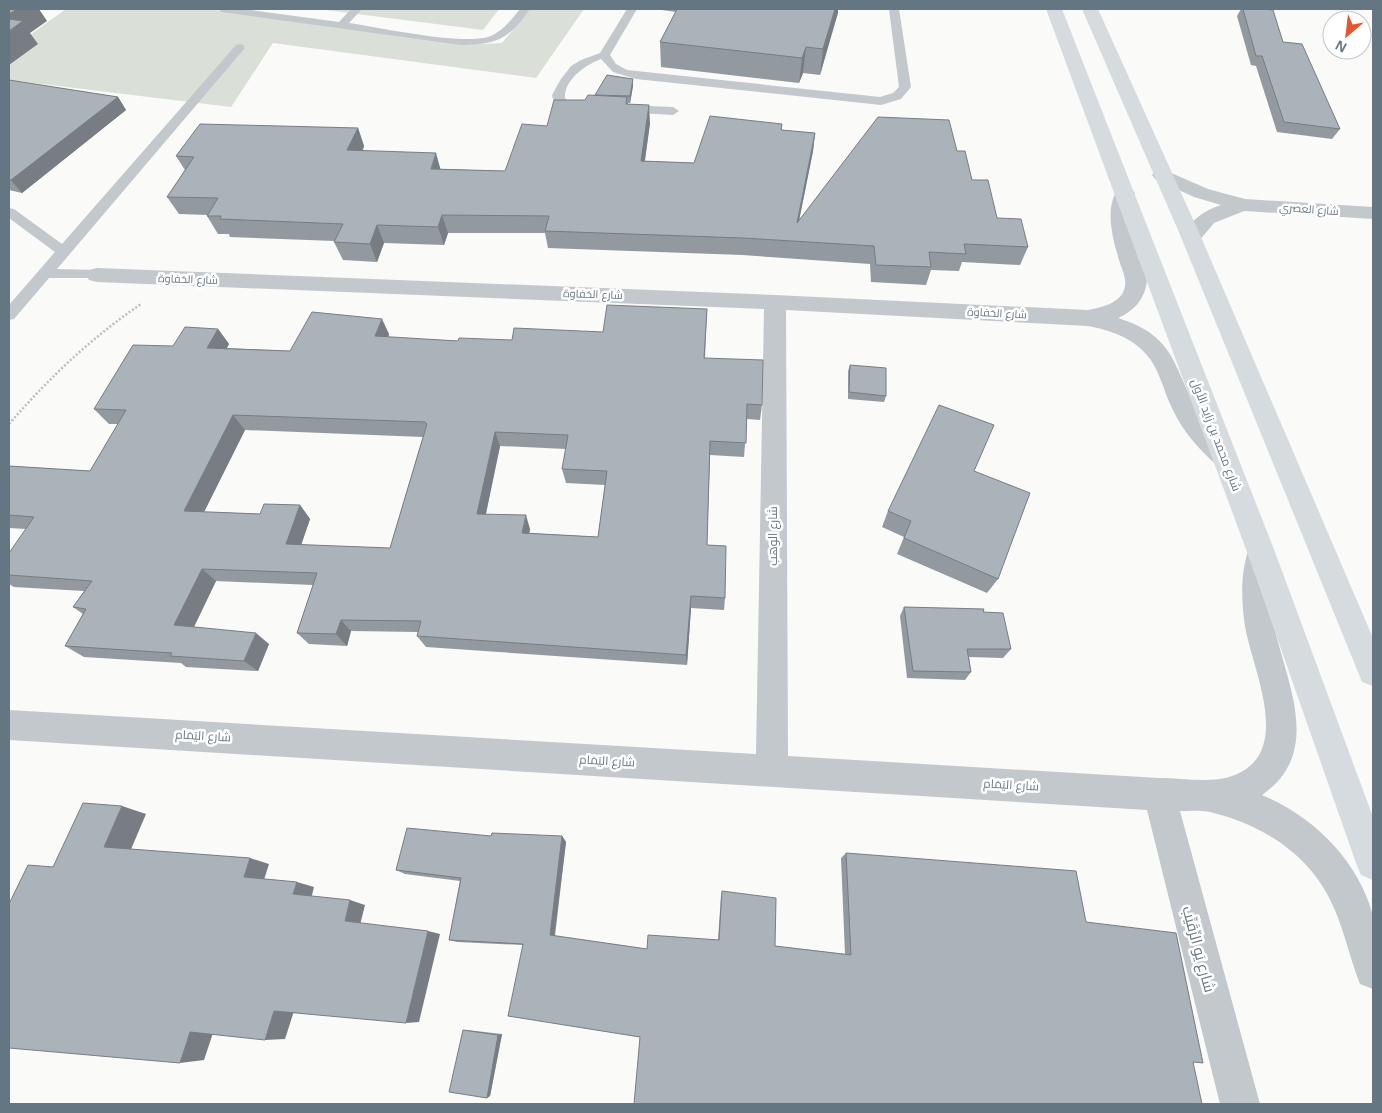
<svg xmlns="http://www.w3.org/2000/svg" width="1382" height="1113" font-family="Helvetica,Cairo,sans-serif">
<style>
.green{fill:#dadfd7}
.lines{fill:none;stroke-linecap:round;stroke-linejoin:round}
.path{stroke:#bbbfc2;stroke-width:2.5;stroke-dasharray:2 2;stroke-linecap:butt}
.service{fill:#c3c8cc;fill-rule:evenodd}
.minor{fill:#c3c8cc;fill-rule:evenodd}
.secondary{fill:#d6dbdf;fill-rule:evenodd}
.wall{fill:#929a9f;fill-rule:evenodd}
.shaded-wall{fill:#777d82}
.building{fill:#aab3b9;stroke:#777d82;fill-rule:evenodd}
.labels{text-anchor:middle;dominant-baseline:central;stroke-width:5;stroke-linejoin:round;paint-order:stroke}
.far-street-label{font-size:11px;fill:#657683;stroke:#fff}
.street-label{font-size:12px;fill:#657683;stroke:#fff}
.near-street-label{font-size:15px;fill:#657683;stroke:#fff}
</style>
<rect width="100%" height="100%" fill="#fafaf8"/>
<g class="green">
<polygon points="66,9 207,9 467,45 502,43 530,9 584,9 536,78 273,43 231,107 9,80 9,50"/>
<polygon points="318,9 499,9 483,30"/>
</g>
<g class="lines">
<path class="path" d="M 9,424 C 49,378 91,338 141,304"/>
<g class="service">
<path d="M 217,9 L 243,9 L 339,22 L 351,9 L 362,9 L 349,23 C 382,28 460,45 488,37 C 502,32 511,20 520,9 L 530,9 C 510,38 497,45 461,45 L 222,12 Z"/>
<path d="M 627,9 L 637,9 L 610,55 L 616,64 L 627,70 L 880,97 L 893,93 L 899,87 L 889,9 L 899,9 L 911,87 L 901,99 L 881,105 L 636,79 L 613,72 L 601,59 C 585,65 564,80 565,98 L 569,102 L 586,103 L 586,109 C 575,111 554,110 552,95 L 561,79 L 571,66 L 581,60 L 600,53 Z"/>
<polygon points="240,44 244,45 244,49 57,269 97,270 102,272 104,275 102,278 49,278 14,319 9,320 9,305 55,252 9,218 9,208 14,209 62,244 236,45"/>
<polygon points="625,105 673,107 679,111 673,115 621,112 619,109"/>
</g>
<g class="minor">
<path d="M 1162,169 L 1208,189 L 1245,199 L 1373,207 L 1373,219 L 1244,211 L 1214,223 L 1198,242 L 1191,244 L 1184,242 L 1181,237 C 1191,221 1202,211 1221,205 L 1194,197 L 1155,179 L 1152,175 L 1155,171 Z"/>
<path d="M 1125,187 L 1132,189 L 1135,193 C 1127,225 1139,250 1147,281 C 1145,299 1134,311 1118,318 C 1175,336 1172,364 1197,410 C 1206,426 1221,438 1233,451 L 1237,458 L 1233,465 C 1219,470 1214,463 1204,453 C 1190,439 1179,424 1171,406 C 1163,389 1159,368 1146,354 C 1131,337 1109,330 1088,326 L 786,310 L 788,756 L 1159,778 C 1182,778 1213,784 1235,775 C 1294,751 1252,669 1245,626 C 1241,600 1240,568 1251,544 L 1261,540 L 1271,544 C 1279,561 1269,587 1271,608 C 1278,669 1330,748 1262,795 C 1313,816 1359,861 1373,916 C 1377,934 1373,969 1373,989 L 1360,984 C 1350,959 1345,933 1334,908 C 1312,856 1264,825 1210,812 C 1201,810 1189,811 1180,811 L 1260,1104 L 1220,1104 L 1147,810 L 9,740 L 9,710 L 756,754 L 764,309 L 97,282 L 89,280 L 86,275 L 89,270 L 97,268 L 775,295 L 1088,310 C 1100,308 1120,303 1124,290 C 1128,280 1122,270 1119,260 C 1113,239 1104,209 1118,189 Z"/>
</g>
<g class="secondary">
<polygon points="1046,9 1062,9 1275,552 1373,817 1373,880 1361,875 1356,863 1247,552"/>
<polygon points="1082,9 1098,9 1201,237 1373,638 1373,686 1362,682 1358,672 1181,237"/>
</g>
</g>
<g class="wall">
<polygon points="655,9 838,9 820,75 803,73 799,83 661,67 660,42 676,12"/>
<polygon points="1241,9 1264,9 1283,42 1340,129 1332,139 1277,132 1256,66 1251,65 1237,16"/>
<polygon points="9,81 118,97 126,110 22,193 9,190"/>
<polygon points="633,86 630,103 628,103 628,104 650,123 645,161 694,163 782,124 782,130 815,133 813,151 799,221 957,151 972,180 997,218 1028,247 1020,265 962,262 959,271 931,270 926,285 871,282 870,264 742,255 548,248 545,233 448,233 444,245 384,243 377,262 343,260 334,242 335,241 230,237 229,234 218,234 207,216 208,215 179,214 167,197 185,170 176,156 358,128 364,146 363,150 441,169 505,171 547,126 585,100 595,95"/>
<path d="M 707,309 L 705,358 L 762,405 L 760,420 L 747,419 L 744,457 L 710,455 L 707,545 L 725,598 L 724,610 L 691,608 L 687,665 L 426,647 L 417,636 L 418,632 L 351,631 L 347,646 L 309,644 L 297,633 L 313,585 L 216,581 L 194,627 L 269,644 L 258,671 L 186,667 L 181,663 L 84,657 L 65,646 L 83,614 L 73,607 L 84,591 L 14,587 L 9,584 L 9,575 L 26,529 L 9,528 L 9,466 L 90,471 L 118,424 L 109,424 L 94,409 L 173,346 L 218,329 L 229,344 L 227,348 L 290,351 L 389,334 L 388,337 L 458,341 L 512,340 L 603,332 ZM 245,430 L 423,437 L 390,548 L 301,545 L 310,519 L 300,505 L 260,514 L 204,512 ZM 500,446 L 566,449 L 562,469 L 566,483 L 605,485 L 598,537 L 529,533 L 530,529 L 486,514 Z"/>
<polygon points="850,365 886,396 884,402 848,399 848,371"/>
<polygon points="974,471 998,579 987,593 897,554 904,537 882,527 888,511"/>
<polygon points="904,607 983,612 1011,649 1003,658 969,657 971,672 965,680 907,678 900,616"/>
<polygon points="491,836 562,836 566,842 555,936 647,949 718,940 721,895 722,891 775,946 845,954 841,858 846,853 1086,922 1193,1062 640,1037 523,945 457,942 449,940 460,881 405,874 396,870"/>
<polygon points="463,1030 467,1030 502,1034 490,1096 487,1098"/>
</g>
<g class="shaded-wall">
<polygon points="17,9 39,9 47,21 30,33 38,44 9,65 9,14"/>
<polygon points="835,9 838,9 838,13 820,75 823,49"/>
<polygon points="806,47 803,73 799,83 802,58"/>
<polygon points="633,79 633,86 630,103 630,96"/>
<polygon points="118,97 126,110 22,193 11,180"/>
<polygon points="649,105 650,123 642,179 641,161"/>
<polygon points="358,128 364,146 355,167 347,150"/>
<polygon points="815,133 813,151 795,240 797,223"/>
<polygon points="436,153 441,171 431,169"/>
<polygon points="442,215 448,233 444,245 438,227"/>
<polygon points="377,225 384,243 377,262 370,244"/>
<polygon points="382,319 389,334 383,352 375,336"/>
<polygon points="218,329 229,344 218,363 207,348"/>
<polygon points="233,415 245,430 198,524 184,511"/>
<polygon points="495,432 500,446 483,527 477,514"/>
<polygon points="300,505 310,519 297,557 286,544"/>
<polygon points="526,515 530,529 527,546 522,533"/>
<polygon points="202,569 216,581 189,637 174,625"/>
<polygon points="691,596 691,608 687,665 686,655"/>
<polygon points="341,620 351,631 347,646 336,634"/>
<polygon points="256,633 269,644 258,671 244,661"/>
<polygon points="122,806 146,814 129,854 104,847"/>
<polygon points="562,836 566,842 554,938 550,935"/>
<polygon points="250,858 269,864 263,883 244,877"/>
<polygon points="297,882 314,887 311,899 293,894"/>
<polygon points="350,900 365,905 360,925 345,921"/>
<polygon points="428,931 440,934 419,1022 406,1023"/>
<polygon points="274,1011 294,1011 285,1039 265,1040"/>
<polygon points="214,1030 204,1060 180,1063 190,1032"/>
<polygon points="502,1034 490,1096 487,1098 498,1035"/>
</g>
<g class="building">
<polygon points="9,9 17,9 9,14"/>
<polygon points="677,9 835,9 823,49 806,47 802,58 660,42"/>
<polygon points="1243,9 1264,9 1273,10 1283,42 1302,44 1340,129 1284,122 1262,56 1256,56"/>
<polygon points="9,19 23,21 9,31"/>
<polygon points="607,75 633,79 630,96 595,95"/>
<polygon points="9,80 118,97 11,180 9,180"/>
<polygon points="588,95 627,97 626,104 649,105 641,161 694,163 710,116 782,124 781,130 815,133 797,223 878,117 949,120 957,151 965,151 972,180 988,180 997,218 1021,219 1028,247 964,244 966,254 929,252 931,267 876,265 874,246 743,238 545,231 549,216 442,215 438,227 377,225 370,244 334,242 343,224 220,219 221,216 207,216 218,198 167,197 194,157 176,156 200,124 358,128 347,150 436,153 431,169 505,171 522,124 547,126 554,100 585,100"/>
<path d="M 607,305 L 707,309 L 704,358 L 763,360 L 762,405 L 747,404 L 746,443 L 710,441 L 707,545 L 726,546 L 725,598 L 691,596 L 686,655 L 417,636 L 421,621 L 341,620 L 336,634 L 297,633 L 317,573 L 202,569 L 174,625 L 256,633 L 244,661 L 170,656 L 172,653 L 65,646 L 86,609 L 73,607 L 92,581 L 9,575 L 9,553 L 34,517 L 9,515 L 9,466 L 90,471 L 126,410 L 94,409 L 133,345 L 173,346 L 185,327 L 218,329 L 207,348 L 290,351 L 312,312 L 382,319 L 375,336 L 458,341 L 459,338 L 512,340 L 514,328 L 603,332 ZM 233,415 L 425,422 L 427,424 L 390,548 L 286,544 L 300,505 L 264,504 L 260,514 L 184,511 ZM 495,432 L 568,435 L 562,469 L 607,471 L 598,537 L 522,533 L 526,515 L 477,514 Z"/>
<polygon points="850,365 886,368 886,396 849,392"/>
<polygon points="939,405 994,425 974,471 1030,493 998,579 904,538 911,521 888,511"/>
<polygon points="904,607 984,609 983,612 1003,613 1011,649 967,649 971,672 913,671"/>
<polygon points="83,803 122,806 104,847 250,858 244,877 297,882 293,894 350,900 345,921 428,931 406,1023 274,1011 265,1040 190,1032 180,1063 9,1048 9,904 28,865 53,867"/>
<polygon points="407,828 491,836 492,833 562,836 550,935 647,949 648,935 719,940 722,891 776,898 775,946 851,955 846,853 1076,871 1086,922 1176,933 1203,1063 1193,1062 1202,1104 634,1104 640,1037 508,1016 523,944 449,940 461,878 396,870"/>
<polygon points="463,1030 498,1035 487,1098 449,1092"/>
</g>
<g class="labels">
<g class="far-street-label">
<text transform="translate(1309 209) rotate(4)">شارع العصري</text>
<text transform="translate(188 279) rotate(2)">شارع الحَفاوة</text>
<text transform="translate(593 294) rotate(2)">شارع الحَفاوة</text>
<text transform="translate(997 313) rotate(3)">شارع الحَفاوة</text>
</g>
<g class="street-label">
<text transform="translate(1216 435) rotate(69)">شارع محمد بن زايد الأول</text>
<text transform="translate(773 536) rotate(-90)">شارع الوهب</text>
<text transform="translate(203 736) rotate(3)">شارع اليَمَام</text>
<text transform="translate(607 761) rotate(3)">شارع اليَمَام</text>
<text transform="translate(1011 785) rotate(3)">شارع اليَمَام</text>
</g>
<g class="near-street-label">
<text transform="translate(1199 949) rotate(75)">شارع يَو الرِّقَيِّب</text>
</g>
</g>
<rect width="1382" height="1113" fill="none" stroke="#657683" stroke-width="20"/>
<g transform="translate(1347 35) rotate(208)"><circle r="24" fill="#ffffff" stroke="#c1c8cd"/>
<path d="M0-4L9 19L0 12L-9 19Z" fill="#e4572e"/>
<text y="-8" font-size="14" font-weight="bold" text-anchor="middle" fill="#657683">N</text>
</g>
</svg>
